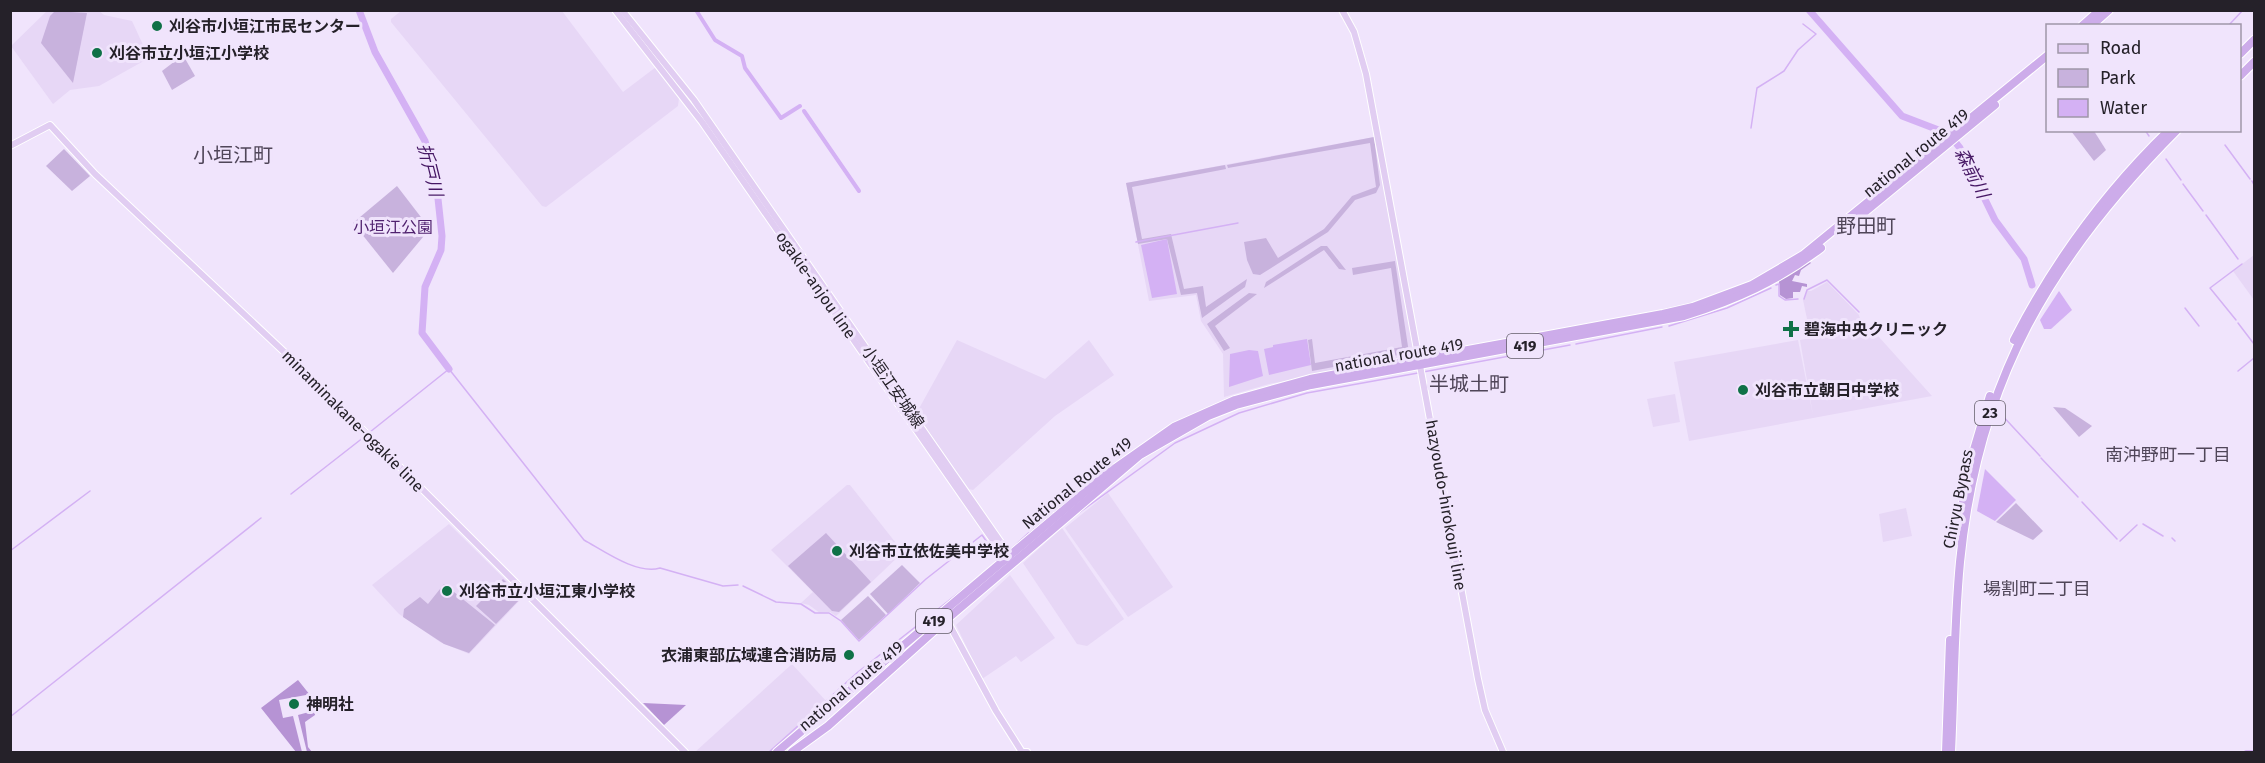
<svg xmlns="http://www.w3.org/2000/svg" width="2265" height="763" font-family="'Fira Sans','Noto Sans JP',sans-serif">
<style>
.built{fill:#e7d7f6}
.green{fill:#c8b2dd}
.forest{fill:#b693d4}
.water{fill:#d4b1f4}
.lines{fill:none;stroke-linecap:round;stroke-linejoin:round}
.stream{stroke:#d4b1f4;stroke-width:1.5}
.canal{stroke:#d4b1f4;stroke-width:4}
.river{stroke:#d4b1f4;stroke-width:7}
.major-casing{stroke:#fff;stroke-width:8}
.highway-casing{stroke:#fff;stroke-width:10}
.major{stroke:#e1cdf2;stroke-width:6}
.highway{stroke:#cdacea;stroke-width:8}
.poi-dot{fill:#0f7147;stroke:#f0e4fc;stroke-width:2}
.labels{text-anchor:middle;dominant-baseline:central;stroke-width:6;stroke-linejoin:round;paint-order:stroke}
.shield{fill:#f0e4fc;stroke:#625c68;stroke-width:1.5}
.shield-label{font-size:15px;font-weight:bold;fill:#252129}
.poi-label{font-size:16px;font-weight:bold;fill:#252129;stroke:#f0e4fc;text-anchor:start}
.street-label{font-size:16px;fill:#252129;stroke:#f0e4fc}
.park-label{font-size:16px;fill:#50226f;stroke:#f0e4fc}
.water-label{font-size:18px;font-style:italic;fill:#461764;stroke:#f0e4fc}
.neighbourhood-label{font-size:18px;fill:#504659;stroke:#f0e4fc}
.quarter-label{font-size:20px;fill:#504659;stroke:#f0e4fc}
</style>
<rect width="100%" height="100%" fill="#f0e4fc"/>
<g class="built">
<polygon points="47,11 99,11 104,15 132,21 149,58 99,86 70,90 53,104 11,46"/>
<polygon points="401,11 562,11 623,92 656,67 679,98 678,106 546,207 542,206 391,22 391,19"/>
<polygon points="1374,137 1387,185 1416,357 1269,384 1224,397 1223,354 1201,321 1196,295 1149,301 1126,183"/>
<polygon points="2254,255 2254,300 2233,271"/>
<polygon points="1827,282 1859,315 1862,325 1810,333 1803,300 1807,291 1811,291"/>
<polygon points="1870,327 1932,396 1689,441 1674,362 1798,340 1813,415 1800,340"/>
<polygon points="957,340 1045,379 1089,340 1114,375 1055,416 973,490 969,489 916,414"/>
<polygon points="1675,394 1680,422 1653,427 1647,399"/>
<polygon points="847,485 850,485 903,552 836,616 830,612 820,613 809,605 801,603 813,592 771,550"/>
<polygon points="1108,493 1173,587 1128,617 1065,528"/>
<polygon points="1906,508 1912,536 1883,542 1879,514"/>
<polygon points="449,524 523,597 469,654 440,642 399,614 372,585"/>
<polygon points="1062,528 1124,619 1087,646 1077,644 1023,563"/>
<polygon points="1010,575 1055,638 1021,662 1016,656 982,679 956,625"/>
<polygon points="792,664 827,702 783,743 771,752 695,752"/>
</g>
<g class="green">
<polygon points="55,11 87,13 73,83 41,43 50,16"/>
<polygon points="183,55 195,76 172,90 162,71"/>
<polygon points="2071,131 2094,131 2106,150 2094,161"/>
<polygon points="1374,137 1380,185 1376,193 1355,200 1328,232 1260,275 1253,274 1247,260 1244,242 1266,238 1278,258 1324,229 1352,196 1376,187 1370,143 1228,168 1227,165"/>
<polygon points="64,149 90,176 72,191 46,166"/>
<polygon points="1225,165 1226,169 1132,187 1142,239 1171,234 1184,289 1203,286 1206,307 1247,279 1245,287 1202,318 1197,293 1181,295 1167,239 1138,244 1126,183"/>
<polygon points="397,186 427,225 428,231 393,273 353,223"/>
<polygon points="1321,246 1327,246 1346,270 1339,269 1324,250 1264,288 1266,282"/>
<polygon points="1395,261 1409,353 1312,371 1308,340 1312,339 1315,363 1402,347 1391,268 1353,275 1352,268"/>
<polygon points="1249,293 1257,294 1215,326 1230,348 1224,351 1207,324"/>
<polygon points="2053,407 2065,408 2092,426 2079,437"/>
<polygon points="2016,503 2043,531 2033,540 1996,522"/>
<polygon points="826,533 871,582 839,612 832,611 788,566"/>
<polygon points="902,565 920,583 888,614 870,594"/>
<polygon points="503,579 522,597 496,624 476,606"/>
<polygon points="444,584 495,625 469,653 444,644 403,617 404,609 420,597 428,604"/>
<polygon points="868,596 886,615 859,640 841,620"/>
</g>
<g class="forest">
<polygon points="1809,261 1811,263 1801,270 1799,276 1795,275 1792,281 1807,284 1807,287 1802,286 1800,292 1793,292 1793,298 1786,299 1780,295 1779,281"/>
<polygon points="298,680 314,700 315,715 305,722 308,747 312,752 307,752 298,715 309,712 306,695 279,700 283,718 293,716 302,752 296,752 261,708"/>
<polygon points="643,703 686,705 664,725"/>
</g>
<g class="water">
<polygon points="1167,239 1177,294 1152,298 1141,245"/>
<polygon points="2059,291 2072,310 2051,329 2044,329 2040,320"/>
<polygon points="1307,339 1311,365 1269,375 1264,349 1273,347 1273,345"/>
<polygon points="1249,350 1258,351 1263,376 1229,387 1230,354"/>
<polygon points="1985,469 2016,500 1995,521 1977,511"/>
</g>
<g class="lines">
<g class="stream">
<polyline points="2140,26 2140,25"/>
<polyline points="2228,26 2243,10"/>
<polyline points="1751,128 1757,88 1784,71 1798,50 1816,34 1803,24"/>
<polyline points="2145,130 2149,136"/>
<polyline points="2225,145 2250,179"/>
<polyline points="2166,159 2181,180"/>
<polyline points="2252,181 2254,185"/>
<polyline points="2183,184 2203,211"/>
<polyline points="2206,215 2238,259"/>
<polyline points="1136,242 1238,223"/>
<polyline points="1776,285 1779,284 1779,296 1785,300 1798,299"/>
<polyline points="1804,299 1807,290 1827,280 1859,312"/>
<polyline points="2185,308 2199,326"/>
<polyline points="2236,320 2210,288 2242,264"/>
<polyline points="2238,323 2254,344"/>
<polyline points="1669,326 1727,308 1771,288"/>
<polyline points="1576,344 1662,327"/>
<polyline points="2238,371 2254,358"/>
<polyline points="1423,372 1570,345"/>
<polyline points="1999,412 2040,456"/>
<path d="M 370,432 L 449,369 L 584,540 C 604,551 637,575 660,568 L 723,586 L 738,585"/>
<polyline points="2041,458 2078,497"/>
<polyline points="291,494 364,437"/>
<polyline points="2082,502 2117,539"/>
<polyline points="1080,512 1175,443 1239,413 1307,393 1418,373"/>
<polyline points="2143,524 2163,536"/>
<polyline points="2172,538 2175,541"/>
<polyline points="2120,541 2137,525"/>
<polyline points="10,551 90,491"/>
<polyline points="1009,551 1059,505 1064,507"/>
<polyline points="986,571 1002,557"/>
<polyline points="743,586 776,602 801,604 815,613 829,613 841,621 859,641 926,579 982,535 999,559"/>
<polyline points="10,717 261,518"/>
<polyline points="769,752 858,672 975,580"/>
</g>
<g class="canal">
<polyline points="696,10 715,40 742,56 745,68 781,118 800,106"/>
<polyline points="804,111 859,191"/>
<polyline points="2246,752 2254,752"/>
</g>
<g class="river">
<polyline points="359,10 375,52 425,141 436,180 442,236 441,250 425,287 422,333 449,369"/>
<polyline points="1809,10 1902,116 1949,134 1960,148 1995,220 2024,259 2032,285"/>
</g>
<defs>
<g id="major">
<polyline points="615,10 702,122 1008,562"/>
<polyline points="622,10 694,100 1011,557"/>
<polyline points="1342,10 1354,32 1366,74 1478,679 1485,710 1503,752"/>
<polyline points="10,146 50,125 95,174 297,364 685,752"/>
<polyline points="943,613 996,711 1022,752 1027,752"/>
</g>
<g id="highway">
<polyline points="2082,26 2100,10"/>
<polyline points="2091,26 2109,10"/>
<polyline points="2240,54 2254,40"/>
<polyline points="2240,76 2254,62"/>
<polyline points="1849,225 1995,105"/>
<path d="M 2014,340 C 2054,262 2106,191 2169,130"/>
<polyline points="1957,541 1968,470 1990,396"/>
<polyline points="777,752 1104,476 1174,427 1235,400 1310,379 1663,314 1693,307 1752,285 1803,255 2048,55"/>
<path d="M 792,752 L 828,726 L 946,620 L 1140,455 L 1208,416 L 1236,405 L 1311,385 L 1684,316 C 1735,300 1778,281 1821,248"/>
<polyline points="1946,752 1950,640"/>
<path d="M 1951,752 C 1954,689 1954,625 1960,562 C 1978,380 2050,258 2177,130"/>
</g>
</defs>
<use href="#major" class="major-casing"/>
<use href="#highway" class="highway-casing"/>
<use href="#major" class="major"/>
<use href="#highway" class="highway"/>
</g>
<g class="poi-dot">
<circle cx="157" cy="26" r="6"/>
<circle cx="97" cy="53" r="6"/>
<path d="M1788 320h6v6h6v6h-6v6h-6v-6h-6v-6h6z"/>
<circle cx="1743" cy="390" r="6"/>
<circle cx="837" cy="551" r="6"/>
<circle cx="447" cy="591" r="6"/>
<circle cx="849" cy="655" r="6"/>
<circle cx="294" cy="704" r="6"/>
</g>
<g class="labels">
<g class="shield">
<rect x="1507" y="334" width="36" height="24" rx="4.5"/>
<rect x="1975" y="401" width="30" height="24" rx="4.5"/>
<rect x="916" y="609" width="36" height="24" rx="4.5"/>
</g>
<g class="shield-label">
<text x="1525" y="346">419</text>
<text x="1990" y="413">23</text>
<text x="934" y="621">419</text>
</g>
<g class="poi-label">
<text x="169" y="26">刈谷市小垣江市民センター</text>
<text x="109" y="53">刈谷市立小垣江小学校</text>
<text x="1804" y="329">碧海中央クリニック</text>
<text x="1755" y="390">刈谷市立朝日中学校</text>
<text x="849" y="551">刈谷市立依佐美中学校</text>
<text x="459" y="591">刈谷市立小垣江東小学校</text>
<text x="837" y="655" text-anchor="end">衣浦東部広域連合消防局</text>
<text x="306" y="704">神明社</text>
</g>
<g class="street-label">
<text transform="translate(1916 153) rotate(-39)">national route 419</text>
<text transform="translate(816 285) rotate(55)">ogakie-anjou line</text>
<text transform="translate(1399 355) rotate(-10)">national route 419</text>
<text transform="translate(893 387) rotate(55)">小垣江安城線</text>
<text transform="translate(353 421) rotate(45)">minaminakane-ogakie line</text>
<text transform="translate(1077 483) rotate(-39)">National Route 419</text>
<text transform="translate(1958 499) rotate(-79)">Chiryu Bypass</text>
<text transform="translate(1446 505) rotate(80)">hazyoudo-hirokouji line</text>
<text transform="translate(851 686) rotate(-40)">national route 419</text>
</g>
<g class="park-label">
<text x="393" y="227">小垣江公園</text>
</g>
<g class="water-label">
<text transform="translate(430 170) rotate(76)">折戸川</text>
<text transform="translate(1972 173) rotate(63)">森前川</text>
</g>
<g class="neighbourhood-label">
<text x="2168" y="455">南沖野町一丁目</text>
<text x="2037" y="589">場割町二丁目</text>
</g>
<g class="quarter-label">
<text x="233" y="155">小垣江町</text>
<text x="1866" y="226">野田町</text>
<text x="1469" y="384">半城土町</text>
</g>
</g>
<rect width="2265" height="763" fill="none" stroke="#252129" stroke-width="24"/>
<rect x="2046" y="24" width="195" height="108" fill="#f0e4fc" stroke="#9f96a8" stroke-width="1.5"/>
<rect x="2058" y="44" width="30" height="9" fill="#e1cdf2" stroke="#9f96a8" stroke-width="1.5"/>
<text x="2100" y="54" font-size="18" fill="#252129">Road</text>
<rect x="2058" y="69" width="30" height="18" fill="#c8b2dd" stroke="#9f96a8" stroke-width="1.5"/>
<text x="2100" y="84" font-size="18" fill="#252129">Park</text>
<rect x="2058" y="99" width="30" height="18" fill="#d4b1f4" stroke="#9f96a8" stroke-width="1.5"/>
<text x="2100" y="114" font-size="18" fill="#252129">Water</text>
</svg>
